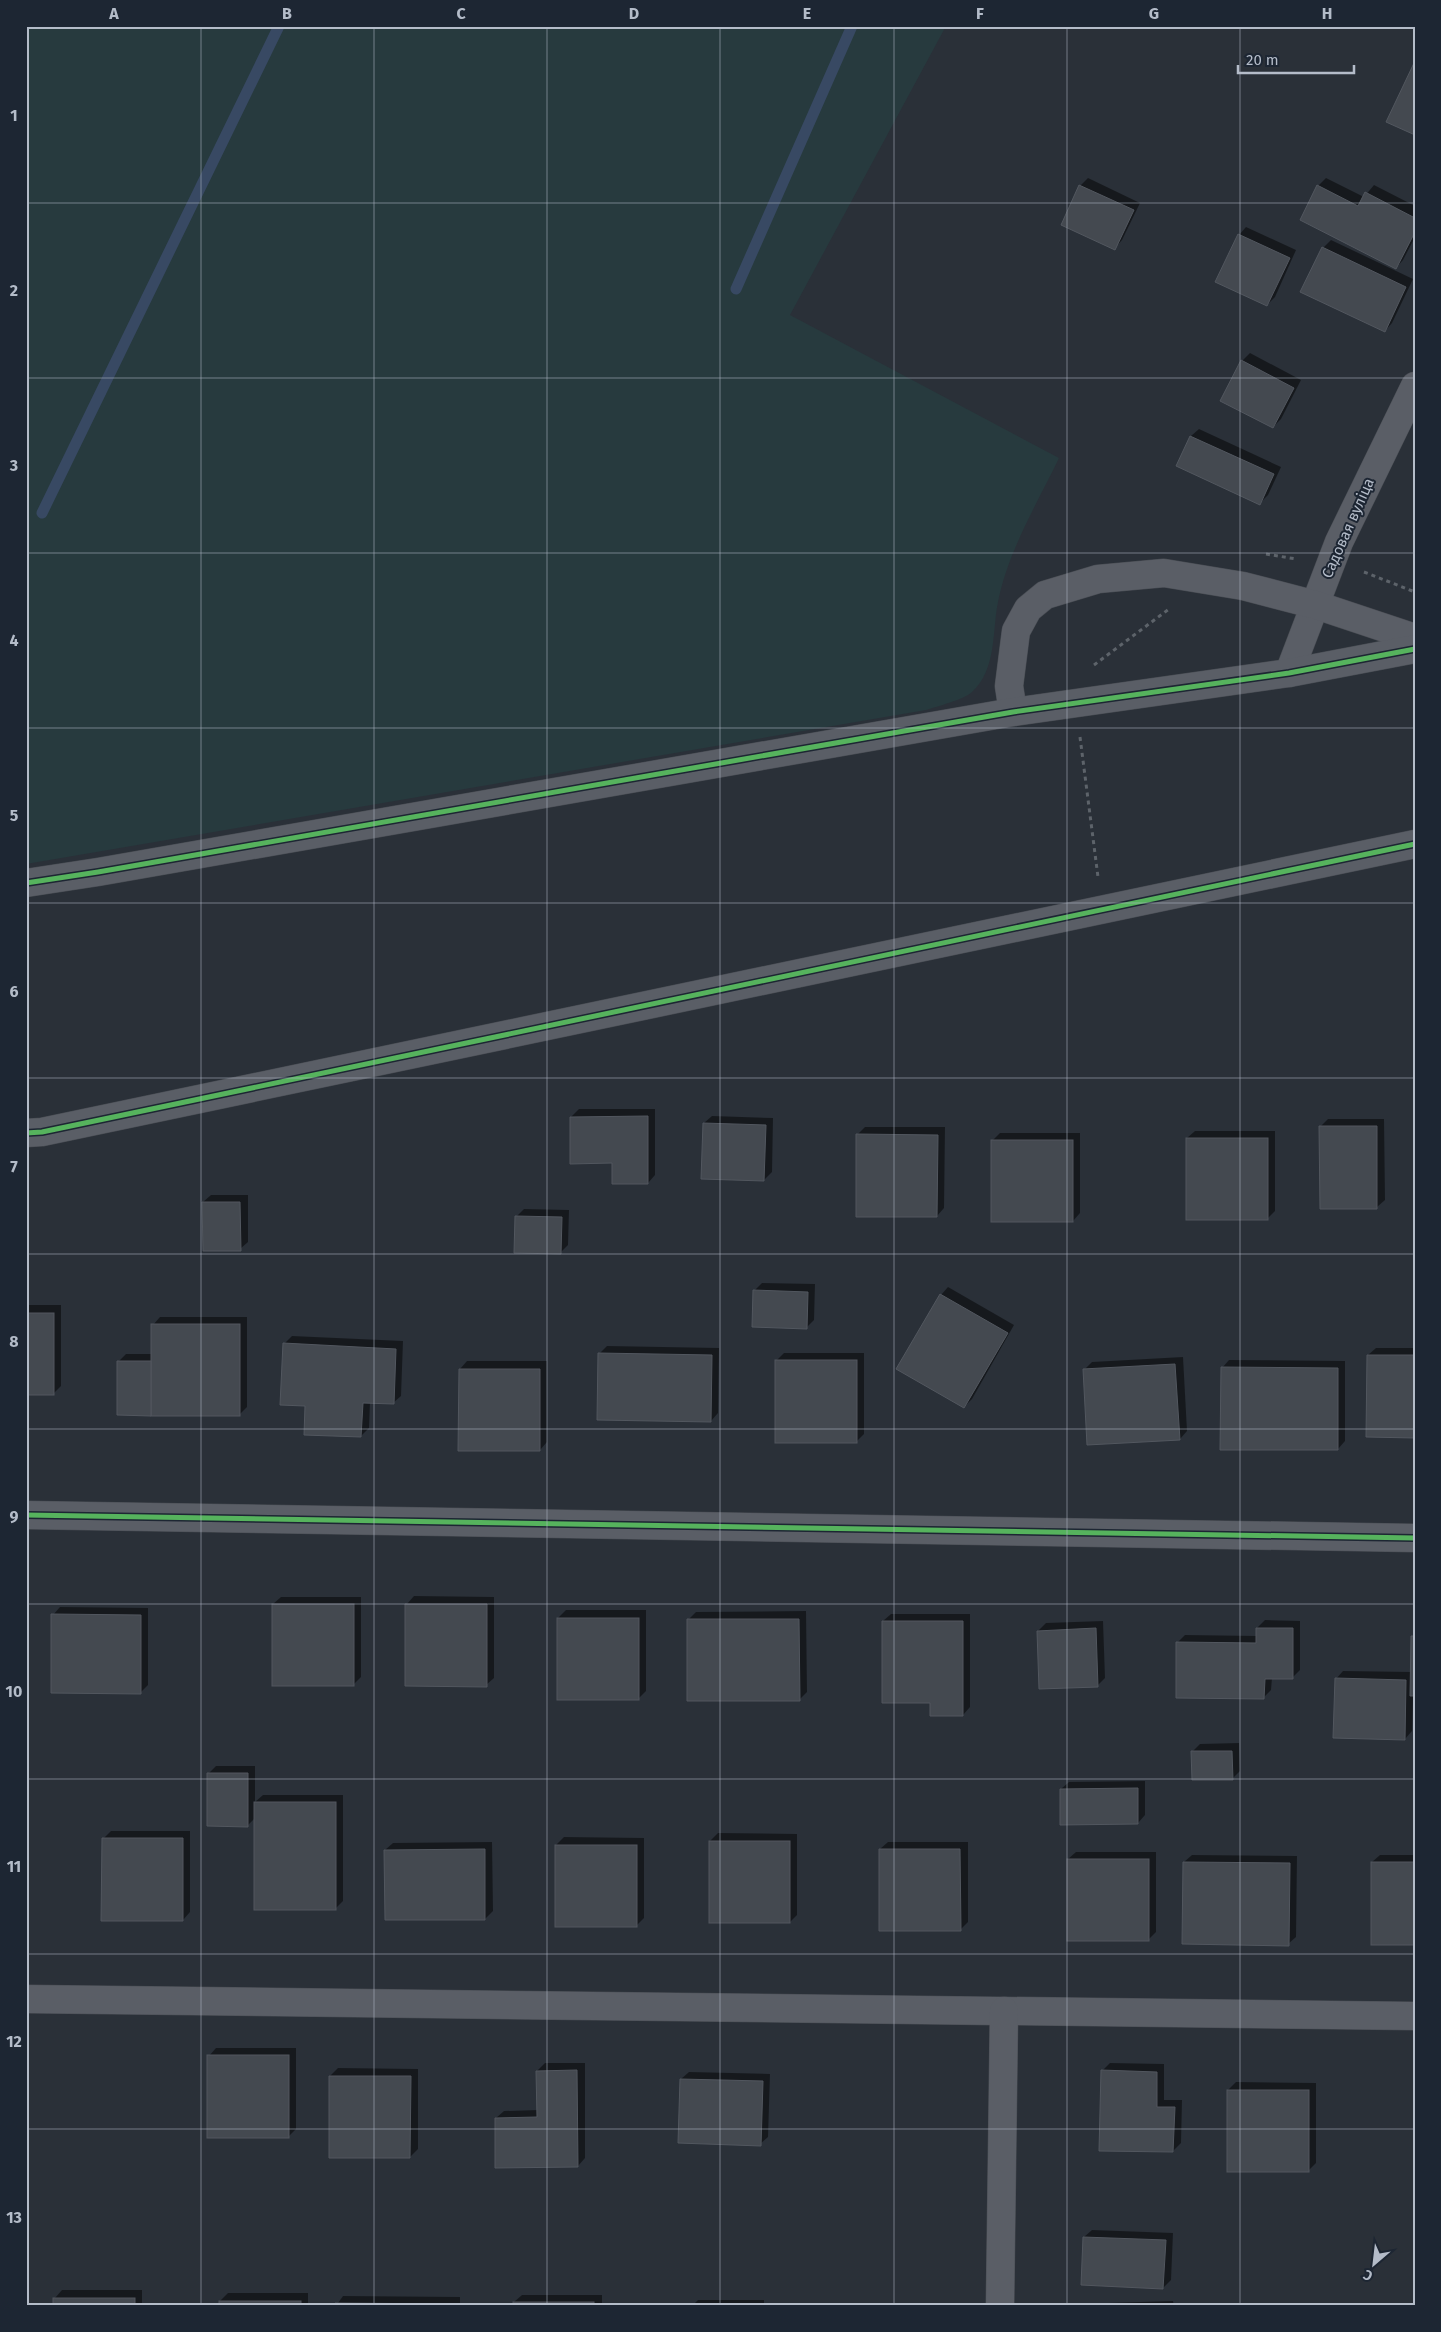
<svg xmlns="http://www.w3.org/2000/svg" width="1441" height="2332" font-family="'Fira Sans',sans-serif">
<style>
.green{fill:#273a3e}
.shadow{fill:#0007}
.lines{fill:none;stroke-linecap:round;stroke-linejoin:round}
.stream{stroke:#384963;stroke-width:11}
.building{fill:#444950;stroke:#52575f}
.minor-casing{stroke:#484c53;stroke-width:29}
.path{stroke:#5d636a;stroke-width:3;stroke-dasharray:4 4;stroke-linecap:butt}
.minor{stroke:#5a5e66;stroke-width:28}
.cycleway-casing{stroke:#1d2633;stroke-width:8}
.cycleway{stroke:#56b35d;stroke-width:5}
.grid{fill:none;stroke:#b4bcc9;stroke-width:1;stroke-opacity:0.55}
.labels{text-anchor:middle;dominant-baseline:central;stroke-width:4;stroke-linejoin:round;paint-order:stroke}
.street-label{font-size:15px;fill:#b4bcc9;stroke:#1d2633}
.neatline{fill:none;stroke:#b4bcc9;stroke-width:2}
.grid-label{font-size:16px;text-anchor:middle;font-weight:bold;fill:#b4bcc9}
</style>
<rect width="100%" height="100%" fill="#2a3038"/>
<path class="green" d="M 26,26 L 946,26 L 790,315 L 1059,458 C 1037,504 1008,551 998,602 C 992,631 997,669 972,692 C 963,700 938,706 926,710 L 26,864 Z"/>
<g class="shadow">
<polygon points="1088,178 1140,203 1122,240 1115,248 1080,186"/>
<polygon points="1326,178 1364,197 1374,185 1415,206 1415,237 1403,260 1396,268 1301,220 1318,186"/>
<polygon points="1246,227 1296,250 1275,297 1267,305 1239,235"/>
<polygon points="1331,240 1413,279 1392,323 1385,331 1302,291 1323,248"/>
<polygon points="1250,353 1301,380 1281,419 1273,427 1242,361"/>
<polygon points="1199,429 1281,467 1268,495 1260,503 1178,466 1191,436"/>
<polygon points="579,1109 655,1109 655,1175 648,1183 613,1162 571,1117"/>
<polygon points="712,1116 773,1118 772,1172 764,1180 704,1123"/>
<polygon points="1328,1119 1384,1119 1385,1200 1377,1207 1320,1127"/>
<polygon points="865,1127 945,1127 944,1208 937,1216 857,1135"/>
<polygon points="1195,1131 1275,1131 1275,1211 1267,1219 1187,1138"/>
<polygon points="1000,1133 1080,1133 1080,1213 1073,1221 993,1140"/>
<polygon points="211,1195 248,1195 248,1242 240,1249 203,1202"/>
<polygon points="524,1209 569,1210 568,1245 561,1252 516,1217"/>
<polygon points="762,1283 815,1284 814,1320 806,1328 754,1291"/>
<polygon points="948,1287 1014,1325 972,1399 964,1407 941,1295"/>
<polygon points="26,1305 61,1305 61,1386 53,1394 26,1394"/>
<polygon points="160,1317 247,1317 247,1407 239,1415 119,1361 126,1354 152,1354 153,1325"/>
<polygon points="292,1336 403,1341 401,1396 393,1403 370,1402 369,1428 361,1436 307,1405 284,1344"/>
<polygon points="607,1346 719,1348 718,1413 711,1421 599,1354"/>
<polygon points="1376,1348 1415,1348 1415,1437 1368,1355"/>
<polygon points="784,1353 864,1353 864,1434 856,1442 776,1361"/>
<polygon points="1183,1357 1187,1431 1180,1439 1084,1370 1092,1362"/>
<polygon points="1229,1360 1345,1361 1345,1441 1338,1449 1222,1368"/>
<polygon points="467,1361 547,1361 547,1442 540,1450 460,1369"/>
<polygon points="414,1596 494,1597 494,1678 486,1685 407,1604"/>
<polygon points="281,1597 361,1597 361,1677 353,1685 273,1604"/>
<polygon points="60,1607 148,1608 148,1685 140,1693 53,1615"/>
<polygon points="566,1610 646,1610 646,1691 638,1699 558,1618"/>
<polygon points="806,1611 807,1692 799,1700 688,1620 696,1612"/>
<polygon points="891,1614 970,1614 970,1707 963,1715 932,1702 883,1621"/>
<polygon points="1265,1620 1300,1621 1300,1670 1292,1678 1272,1678 1271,1690 1264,1697 1177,1643 1185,1635 1257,1636 1257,1628"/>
<polygon points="1103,1621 1105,1678 1097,1686 1038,1631 1046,1623"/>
<polygon points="1415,1634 1412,1731 1405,1739 1336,1679 1343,1671 1412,1672 1412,1637"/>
<polygon points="1239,1743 1240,1771 1232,1779 1193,1751 1200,1744"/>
<polygon points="216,1766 255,1766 255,1802 263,1795 343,1795 343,1901 335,1909 255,1818 248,1825 209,1773"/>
<polygon points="1145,1781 1145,1815 1138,1823 1061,1789 1069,1782"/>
<polygon points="111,1831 190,1831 190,1912 183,1920 103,1839"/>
<polygon points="718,1833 797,1834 797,1915 790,1922 710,1841"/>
<polygon points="564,1837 644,1838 644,1918 636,1926 556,1845"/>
<polygon points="492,1842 493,1911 485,1919 385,1850 393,1843"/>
<polygon points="888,1842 968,1842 968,1922 960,1930 880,1849"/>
<polygon points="1076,1852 1156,1852 1156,1932 1148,1940 1068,1859"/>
<polygon points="1192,1855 1297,1856 1296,1937 1288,1944 1184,1862"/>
<polygon points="1380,1855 1415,1855 1415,1943 1372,1862"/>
<polygon points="216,2048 296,2048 296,2129 288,2137 209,2056"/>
<polygon points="545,2063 585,2063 585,2158 578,2166 496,2118 504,2111 538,2110 537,2071"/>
<polygon points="1110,2063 1164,2064 1164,2100 1182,2100 1181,2143 1173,2151 1102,2071"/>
<polygon points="338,2068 418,2069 418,2149 410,2157 330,2076"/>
<polygon points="689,2072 770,2074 768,2137 760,2144 681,2079"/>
<polygon points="1236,2082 1316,2083 1316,2163 1308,2171 1228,2090"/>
<polygon points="1092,2230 1173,2233 1171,2280 1163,2288 1084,2237"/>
<polygon points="62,2290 142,2290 142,2306 55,2306 55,2298"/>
<polygon points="228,2293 308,2293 308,2306 220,2306 220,2301"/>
<polygon points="522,2295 602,2295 602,2306 514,2306 514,2302"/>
<polygon points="343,2296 460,2297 460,2306 336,2306"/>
<polygon points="698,2300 764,2300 764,2306 692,2306"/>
<polygon points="1173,2301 1174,2306 1106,2306 1108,2303"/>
</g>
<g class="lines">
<g class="stream">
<polyline points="736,289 852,26"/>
<polyline points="42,513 279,26"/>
</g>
</g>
<g class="building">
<polygon points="1414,63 1415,63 1415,135 1386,122"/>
<polygon points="1079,185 1134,210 1115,250 1061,225"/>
<polygon points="1317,185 1358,206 1365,192 1415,218 1415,232 1396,269 1300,220"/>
<polygon points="1238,234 1290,258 1267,306 1215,282"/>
<polygon points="1322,247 1406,287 1385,332 1300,292"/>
<polygon points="1241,360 1294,388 1273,428 1220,401"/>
<polygon points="1190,436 1274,474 1260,505 1176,466"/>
<polygon points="648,1116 648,1184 612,1184 612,1163 570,1164 570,1117"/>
<polygon points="703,1123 766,1125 764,1181 701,1179"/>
<polygon points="1319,1126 1377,1126 1377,1209 1320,1209"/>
<polygon points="856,1134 938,1135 937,1217 856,1217"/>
<rect x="1186" y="1138" width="82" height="82"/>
<rect x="991" y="1140" width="82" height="82"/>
<polygon points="202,1202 240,1202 241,1251 203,1251"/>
<polygon points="515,1216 562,1217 561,1254 514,1253"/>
<polygon points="753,1290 808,1292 807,1329 752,1327"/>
<polygon points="940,1294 1008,1333 964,1408 896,1369"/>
<rect x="26" y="1313" width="28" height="82"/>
<rect x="151" y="1324" width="89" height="92"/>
<polygon points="283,1343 396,1349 394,1404 363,1403 361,1437 304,1435 305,1406 280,1405"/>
<polygon points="598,1353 712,1355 711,1422 597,1420"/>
<polygon points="1367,1355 1415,1355 1415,1438 1366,1437"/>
<rect x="775" y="1360" width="82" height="83"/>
<polygon points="117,1361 151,1361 151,1416 117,1415"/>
<polygon points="1175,1364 1180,1440 1087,1445 1083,1369"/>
<polygon points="1221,1367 1338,1368 1338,1450 1220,1450"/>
<polygon points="459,1369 540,1369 540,1451 458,1451"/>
<rect x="272" y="1604" width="82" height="82"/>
<polygon points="405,1604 487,1604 487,1687 405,1686"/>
<polygon points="51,1614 141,1615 141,1694 51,1693"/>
<rect x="557" y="1618" width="82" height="82"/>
<polygon points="687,1619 799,1619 800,1701 687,1701"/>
<polygon points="882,1621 963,1621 963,1716 930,1716 930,1703 882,1703"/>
<polygon points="1096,1628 1098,1687 1039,1689 1037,1631"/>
<polygon points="1256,1628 1293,1628 1293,1679 1265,1679 1264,1699 1176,1698 1176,1642 1256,1643"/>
<polygon points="1411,1636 1415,1636 1415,1696 1410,1696"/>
<polygon points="1335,1678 1406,1680 1405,1740 1333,1738"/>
<polygon points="1191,1751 1232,1751 1233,1780 1192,1780"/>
<polygon points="207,1773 248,1773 248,1827 207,1826"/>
<polygon points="1138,1788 1138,1824 1060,1825 1060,1789"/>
<rect x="254" y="1802" width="82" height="108"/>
<polygon points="102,1838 183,1838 183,1921 101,1921"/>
<rect x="709" y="1841" width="81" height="82"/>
<rect x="555" y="1845" width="82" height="82"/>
<polygon points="485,1849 485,1920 385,1920 384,1850"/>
<polygon points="879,1849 960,1849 961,1931 879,1931"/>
<rect x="1067" y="1859" width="82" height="82"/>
<polygon points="1183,1862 1290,1863 1289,1946 1182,1944"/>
<rect x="1371" y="1862" width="44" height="83"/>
<rect x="207" y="2055" width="82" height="83"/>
<polygon points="577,2070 578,2167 495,2168 495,2118 537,2117 536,2071"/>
<polygon points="1101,2070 1157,2072 1157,2107 1175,2107 1173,2152 1099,2151"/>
<polygon points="329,2076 411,2076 410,2158 329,2158"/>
<polygon points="1415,2077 1415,2157 1414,2157"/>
<polygon points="680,2079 763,2081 761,2146 678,2143"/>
<rect x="1227" y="2090" width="82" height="82"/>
<polygon points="1083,2237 1166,2240 1163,2289 1081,2285"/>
<rect x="53" y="2298" width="82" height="8"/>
<rect x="219" y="2301" width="82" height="5"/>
<rect x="513" y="2302" width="81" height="4"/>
<polygon points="335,2303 453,2304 453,2306 335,2306"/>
</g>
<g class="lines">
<defs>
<g id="minor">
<polyline points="1289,673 1339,542 1415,386"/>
<polyline points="1013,712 1009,686 1016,631 1028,609 1045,595 1098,579 1164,573 1243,586 1316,605 1415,638"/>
<polyline points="26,883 98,872 1013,712 1289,673 1415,649"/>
<polyline points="26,1133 42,1132 1415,844"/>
<polyline points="26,1515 1415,1538"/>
<polyline points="26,1999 1415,2016"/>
<polyline points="1000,2306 1004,2011"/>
</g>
</defs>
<use href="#minor" class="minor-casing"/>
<g class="path">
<polyline points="1266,554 1296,559"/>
<polyline points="1364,572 1415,592"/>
<polyline points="1094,665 1169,609"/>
<polyline points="1080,737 1098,877"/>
</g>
<use href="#minor" class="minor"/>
<defs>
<g id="cycleway">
<polyline points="26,883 98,872 1013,712 1289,673 1415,649"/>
<polyline points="26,1133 42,1132 1415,844"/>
<polyline points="26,1515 1415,1538"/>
</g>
</defs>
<use href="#cycleway" class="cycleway-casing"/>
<use href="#cycleway" class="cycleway"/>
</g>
<path class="grid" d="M 201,26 L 201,2306M 374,26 L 374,2306M 547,26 L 547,2306M 720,26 L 720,2306M 894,26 L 894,2306M 1067,26 L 1067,2306M 1240,26 L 1240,2306M 26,203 L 1415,203M 26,378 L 1415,378M 26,553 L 1415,553M 26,728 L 1415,728M 26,903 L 1415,903M 26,1078 L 1415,1078M 26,1254 L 1415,1254M 26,1429 L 1415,1429M 26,1604 L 1415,1604M 26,1779 L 1415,1779M 26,1954 L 1415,1954M 26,2129 L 1415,2129"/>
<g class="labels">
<g class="street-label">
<text transform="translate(1348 528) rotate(-66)">Садовая вуліца</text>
</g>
</g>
<rect width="1441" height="2332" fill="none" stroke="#1d2633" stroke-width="55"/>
<g transform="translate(1374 2264) rotate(208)" stroke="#1d2633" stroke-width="4" paint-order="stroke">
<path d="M0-4L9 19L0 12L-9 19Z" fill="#b4bcc9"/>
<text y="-8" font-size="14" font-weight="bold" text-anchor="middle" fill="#b4bcc9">С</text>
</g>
<path d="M1238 65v8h116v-8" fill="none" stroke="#b4bcc9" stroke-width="2.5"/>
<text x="1246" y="65" font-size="15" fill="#b4bcc9" stroke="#1d2633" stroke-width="4" paint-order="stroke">20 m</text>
<rect x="28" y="28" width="1386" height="2276" class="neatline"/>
<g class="grid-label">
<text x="114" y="19">A</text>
<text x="287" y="19">B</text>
<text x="461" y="19">C</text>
<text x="634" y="19">D</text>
<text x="807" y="19">E</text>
<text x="980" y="19">F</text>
<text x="1154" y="19">G</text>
<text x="1327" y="19">H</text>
<text x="14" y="121">1</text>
<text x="14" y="296">2</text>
<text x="14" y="471">3</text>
<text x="14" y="646">4</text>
<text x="14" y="821">5</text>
<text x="14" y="997">6</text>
<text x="14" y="1172">7</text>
<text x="14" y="1347">8</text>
<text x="14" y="1522">9</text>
<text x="14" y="1697">10</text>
<text x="14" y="1872">11</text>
<text x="14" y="2047">12</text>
<text x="14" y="2223">13</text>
</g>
</svg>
